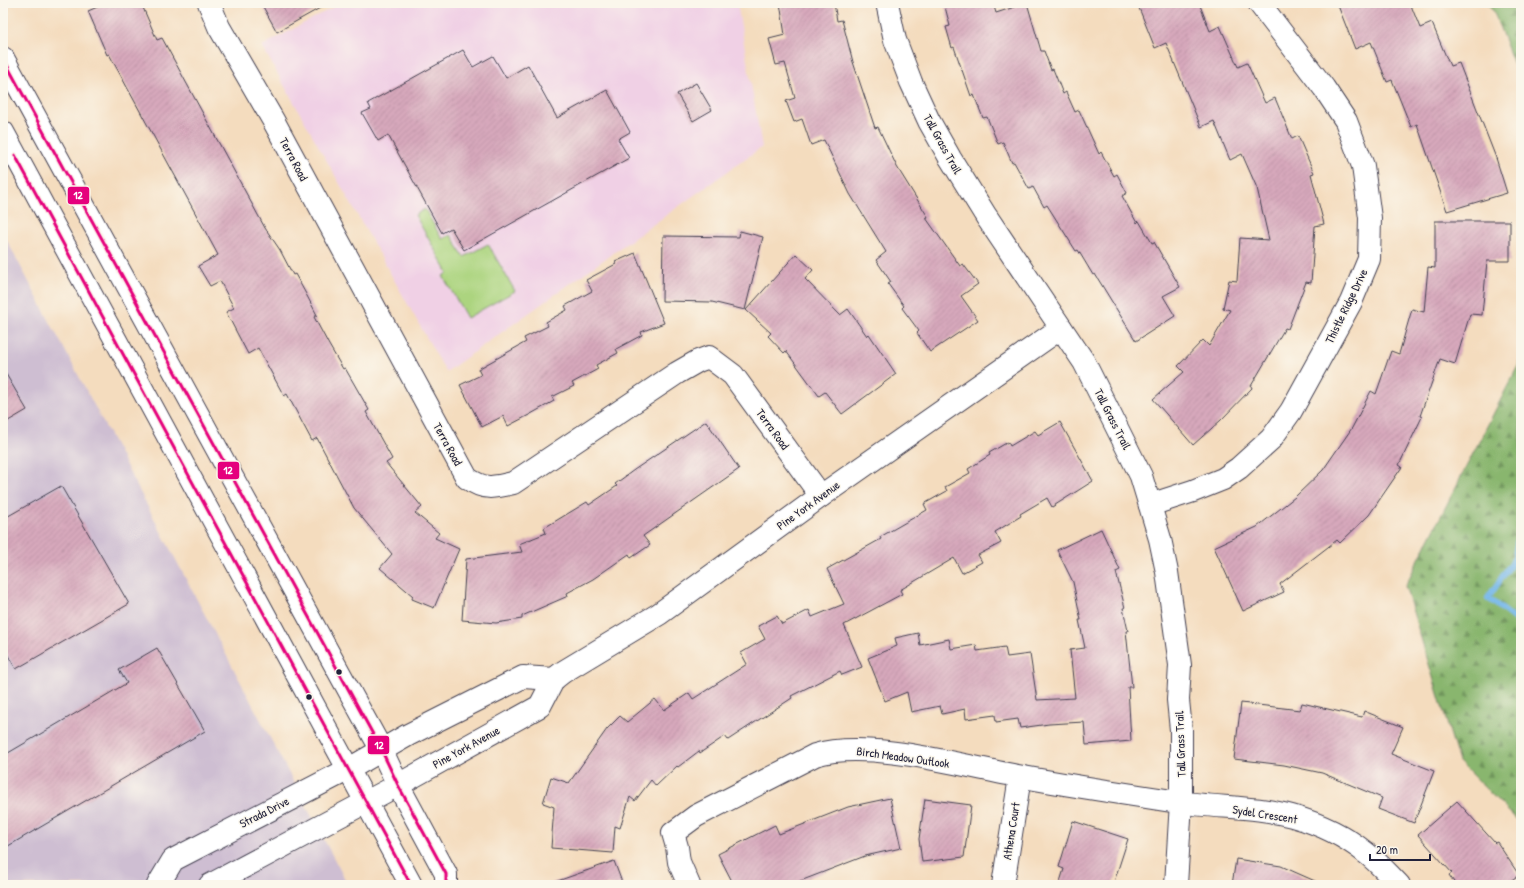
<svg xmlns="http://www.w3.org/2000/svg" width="1524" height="888" font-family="'Patrick Hand',sans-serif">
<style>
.built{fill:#f0d0e5}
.industrial{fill:#cebed2}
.forest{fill:url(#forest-firs);stroke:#566c54}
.green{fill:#acd47f;stroke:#677b5d}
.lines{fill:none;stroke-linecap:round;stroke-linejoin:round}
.stream{stroke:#74b7ea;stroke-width:6}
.building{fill:url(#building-hatch)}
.street-casing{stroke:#423e4f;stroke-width:24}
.secondary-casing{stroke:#423e4f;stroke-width:24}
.path{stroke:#423e4f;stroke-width:2.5;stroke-dasharray:3 3;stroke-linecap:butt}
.street{stroke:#fff;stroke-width:22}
.secondary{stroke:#fff;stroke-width:22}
.bus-1-casing{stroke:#fbf7ec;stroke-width:6}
.bus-1{stroke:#e5007d;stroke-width:3}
.bus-dot{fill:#22223b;stroke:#fbf7ec;stroke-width:1.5}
.labels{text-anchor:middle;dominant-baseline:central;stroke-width:3;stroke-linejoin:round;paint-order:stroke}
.street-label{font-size:12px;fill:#22223b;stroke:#fbf7ec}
.line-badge{stroke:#fbf7ec;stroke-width:1.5}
.badge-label{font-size:11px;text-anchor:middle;font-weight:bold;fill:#fff}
</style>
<defs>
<pattern id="forest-firs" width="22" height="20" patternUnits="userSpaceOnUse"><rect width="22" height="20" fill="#89b66e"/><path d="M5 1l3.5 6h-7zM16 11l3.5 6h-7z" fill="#70945c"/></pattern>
<pattern id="building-hatch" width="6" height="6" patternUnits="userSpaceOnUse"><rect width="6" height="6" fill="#d7a8bc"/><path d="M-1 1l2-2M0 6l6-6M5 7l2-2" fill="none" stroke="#b890a2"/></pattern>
</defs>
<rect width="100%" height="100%" fill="#fbf7ec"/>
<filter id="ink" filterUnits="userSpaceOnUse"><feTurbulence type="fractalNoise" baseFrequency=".025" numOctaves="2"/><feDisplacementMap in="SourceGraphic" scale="8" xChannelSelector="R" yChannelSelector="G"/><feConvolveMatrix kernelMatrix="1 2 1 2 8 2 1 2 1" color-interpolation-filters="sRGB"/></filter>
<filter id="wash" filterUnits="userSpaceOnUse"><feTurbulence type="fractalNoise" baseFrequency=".012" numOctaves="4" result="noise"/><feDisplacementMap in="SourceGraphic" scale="16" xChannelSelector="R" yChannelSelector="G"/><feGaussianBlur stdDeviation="0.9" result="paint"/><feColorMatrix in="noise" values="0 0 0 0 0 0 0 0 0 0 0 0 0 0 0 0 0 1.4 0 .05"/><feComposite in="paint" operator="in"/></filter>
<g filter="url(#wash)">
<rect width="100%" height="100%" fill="#f4dcbe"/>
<polygon class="built" points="341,3 737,3 762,147 446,372 262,46"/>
<polygon class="industrial" points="3,233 348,885 3,885"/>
<g class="forest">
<polygon points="1486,3 1521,3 1521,83 1493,10"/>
<polygon points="1521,360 1521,824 1459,762 1405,586"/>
</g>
<polygon class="green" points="425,209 442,239 451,235 464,257 488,244 515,291 467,318 443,276 448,273 415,215"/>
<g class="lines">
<polyline class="stream" points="1521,519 1515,558 1488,598 1521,624"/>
</g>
<g id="blocks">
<g class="building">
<polygon points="107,3 141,3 157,40 162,38 265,228 280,250 293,275 295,274 306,294 317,315 314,317 329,345 343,369 345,368 369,410 366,412 392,459 386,463 422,507 415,513 439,533 435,538 459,549 434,608 412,599 413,596 380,568 392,554 354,508 317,438 312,441 287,394 284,396 258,348 248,354 226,312 234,308 220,281 210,286 198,266 218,255 109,54 107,55 88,11"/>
<polygon points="261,3 329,3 277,32"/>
<polygon points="780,3 834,3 837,21 842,20 853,62 875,128 878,127 897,167 928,217 926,218 960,266 963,264 978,284 961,296 978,320 930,352 917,333 919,331 902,308 904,306 888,284 891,282 876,260 886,252 850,194 824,140 811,145 802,119 794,122 786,101 795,98 785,63 776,65 769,39 785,35"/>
<polygon points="944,3 993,3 996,13 1027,3 1041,51 1044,51 1051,70 1053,69 1063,94 1066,92 1075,112 1079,110 1099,154 1101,152 1114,176 1117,174 1127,193 1122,196 1137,223 1139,221 1152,243 1154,242 1180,287 1163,296 1175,316 1136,341 1095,274 1093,275 1078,250 1076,251 1047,205 1044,207 1033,187 1029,189 1014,162 1012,163 1003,142 998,144 987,117 983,118 974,95 971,96 954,47 952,48 946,27 950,26"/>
<polygon points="1137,3 1199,3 1210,31 1220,26 1238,67 1247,63 1265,103 1275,98 1292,139 1298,136 1314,173 1311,174 1324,224 1315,226 1311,283 1306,282 1288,329 1285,328 1251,386 1252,388 1221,420 1193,445 1153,399 1184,372 1178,366 1203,340 1209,346 1230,310 1223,308 1229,280 1237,281 1240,238 1269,240 1257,188 1242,154 1230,160 1214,121 1201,127 1166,43 1155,48"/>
<polygon points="1337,3 1410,3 1420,28 1432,23 1450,66 1459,63 1496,158 1507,193 1447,211 1417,124 1411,127 1392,80 1387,82 1371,42 1355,49"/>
<polygon points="463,50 473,67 493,56 506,78 528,65 557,118 607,90 630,132 618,139 629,158 464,250 451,228 442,233 388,135 378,141 362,113 371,109 368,103"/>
<polygon points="696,83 712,110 693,121 677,94"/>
<polygon points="1435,221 1510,221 1510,261 1487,261 1482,315 1470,314 1455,364 1440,359 1420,416 1422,417 1399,465 1402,467 1369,515 1340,543 1337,540 1280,584 1284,592 1243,611 1214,547 1257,527 1295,497 1323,470 1352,428 1371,391 1376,394 1391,351 1399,354 1412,309 1424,312 1428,267 1435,268"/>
<polygon points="740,231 763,237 745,310 712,302 662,301 663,236 739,237"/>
<polygon points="635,253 664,323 641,332 642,335 616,349 618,353 596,365 598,369 572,383 574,386 552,397 554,401 529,415 508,426 503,416 482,427 460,385 481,375 478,369 526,342 524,338 548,326 546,322 567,310 565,306 592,291 586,280 616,264 615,262"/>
<polygon points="796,254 813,270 805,279 840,315 848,309 867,336 869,334 896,374 842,414 825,392 819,396 786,351 784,353 768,336 771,333 746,310"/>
<polygon points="3,369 27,410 3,424"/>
<polygon points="706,421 739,469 643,536 650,545 631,558 629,554 593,579 567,593 568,596 522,616 522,619 496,623 462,620 466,559 522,552 519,544 546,533 544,528 587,502 589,505 617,486 615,484 634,470"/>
<polygon points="1060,422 1093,481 1052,507 1047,498 1020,514 1021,516 995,532 1001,543 978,555 982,562 962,573 954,558 900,590 902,594 844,625 862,667 842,675 840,671 791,696 792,698 728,740 725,736 700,753 699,751 678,767 677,766 656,786 651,780 635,801 630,797 620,828 615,826 613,853 551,848 554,807 543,803 551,777 569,783 607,729 620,716 627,722 655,699 664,710 689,693 693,699 747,664 741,653 765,639 758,626 777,616 782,624 809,610 812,617 844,604 827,569 881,539 880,537 927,510 924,504 947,491 945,487 970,473 968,469 990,455 989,453 1008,442 1010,446 1035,431 1038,435"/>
<polygon points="61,486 129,604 16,669 3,647 3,519"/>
<polygon points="1101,529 1120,570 1116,572 1125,608 1123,608 1128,631 1126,631 1132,687 1128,687 1131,741 1086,745 1084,722 1049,724 1020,728 1018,719 996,722 995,715 966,719 965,709 942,714 940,706 911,712 907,692 885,701 868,658 897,646 895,638 918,633 920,645 949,639 951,649 976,645 977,651 1005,647 1007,657 1030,654 1037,700 1075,698 1070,650 1085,648 1079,620 1081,620 1073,582 1057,550"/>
<polygon points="157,648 205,731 3,849 3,756 127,683 119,670"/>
<polygon points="1241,703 1300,710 1302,703 1362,717 1364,711 1403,727 1391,754 1434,771 1414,823 1378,809 1382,798 1322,773 1284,765 1234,759"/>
<polygon points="890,798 901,848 865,856 790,885 734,885 718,854 775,825 779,834 848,807"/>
<polygon points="925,799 971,805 964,857 922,862 919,839"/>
<polygon points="1457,801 1495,843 1497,842 1519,875 1504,885 1456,885 1449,875 1452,873 1418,835"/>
<polygon points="1073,821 1128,839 1113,885 1059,885 1064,869 1059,867"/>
<polygon points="1236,859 1281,866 1324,885 1232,885"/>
<polygon points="614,861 623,885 553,885 552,883"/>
</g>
</g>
</g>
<g filter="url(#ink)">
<use href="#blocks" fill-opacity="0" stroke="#423e4f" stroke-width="1"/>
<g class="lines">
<defs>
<g id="street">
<path d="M 209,3 L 219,27 L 273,120 L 467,478 C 484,490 493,488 513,483 L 677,373 L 698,361 L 709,357 L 733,375 L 821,496"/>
<polyline points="887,3 895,40 911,82 929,121 950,158 986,216 1084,362 1141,476 1160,539 1167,572 1180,665 1178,700 1181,730 1181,802 1176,885"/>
<polyline points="1150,505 1193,491 1223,479 1239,468 1271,439 1291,411 1351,302 1369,259 1370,218 1363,166 1346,121 1324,88 1259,3"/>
<polyline points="158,885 173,860 349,769 408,735 523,677 554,679"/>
<polyline points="210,885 398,785 540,706 554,679 563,672 659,614 821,496 1061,328"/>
<path d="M 689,885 L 679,862 L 677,847 L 673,833 L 696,816 L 815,755 C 868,739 963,766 1018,776 C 1072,786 1126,794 1179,802 C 1216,808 1256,806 1292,816 C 1317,823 1345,836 1366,853 C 1378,862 1388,874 1399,885"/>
<polyline points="1003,885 1020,777"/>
</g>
<g id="secondary">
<polyline points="3,58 381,749 398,785 446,874 446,885"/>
<polyline points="3,132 411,885"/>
</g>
</defs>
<use href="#street" class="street-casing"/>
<use href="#secondary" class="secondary-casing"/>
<polyline class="path" points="630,5 632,3"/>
<use href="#street" class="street"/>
<use href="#secondary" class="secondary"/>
<defs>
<g id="bus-1">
<polyline points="3,58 381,749 398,785 446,874 446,885"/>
<polyline points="15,155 411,885"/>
</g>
</defs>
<use href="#bus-1" class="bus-1-casing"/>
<use href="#bus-1" class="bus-1"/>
</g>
</g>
<g class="bus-dot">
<circle cx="339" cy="672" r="3.5"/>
<circle cx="309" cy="697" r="3.5"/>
</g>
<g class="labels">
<g class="street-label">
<text transform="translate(943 144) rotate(61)">Tall Grass Trail</text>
<text transform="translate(294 159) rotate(62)">Terra Road</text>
<text transform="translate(1346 306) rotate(-64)">Thistle Ridge Drive</text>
<text transform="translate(1113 419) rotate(63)">Tall Grass Trail</text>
<text transform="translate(773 429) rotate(54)">Terra Road</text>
<text transform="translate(448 444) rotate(61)">Terra Road</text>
<text transform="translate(808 505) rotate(-36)">Pine York Avenue</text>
<text transform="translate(1180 744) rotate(-92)">Tall Grass Trail</text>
<text transform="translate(466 747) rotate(-29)">Pine York Avenue</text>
<text transform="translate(903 757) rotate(8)">Birch Meadow Outlook</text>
<text transform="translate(264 812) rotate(-27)">Strada Drive</text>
<text transform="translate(1265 814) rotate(9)">Sydel Crescent</text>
<text transform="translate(1011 831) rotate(-81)">Athena Court</text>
</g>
</g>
<g class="line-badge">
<rect x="67" y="186" width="23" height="19" rx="4" fill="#e5007d"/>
<rect x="217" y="461" width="23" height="19" rx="4" fill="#e5007d"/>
<rect x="367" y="735" width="23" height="20" rx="4" fill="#e5007d"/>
</g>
<g class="badge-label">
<text x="78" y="199">12</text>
<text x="228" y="474">12</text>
<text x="379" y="749">12</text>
</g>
<rect width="1524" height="888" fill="none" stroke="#fbf7ec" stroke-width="16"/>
<path d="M1370 854v6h60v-6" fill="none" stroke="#22223b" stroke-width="2"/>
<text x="1376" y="854" font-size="12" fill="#22223b" stroke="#fbf7ec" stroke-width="3" paint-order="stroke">20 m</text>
</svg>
